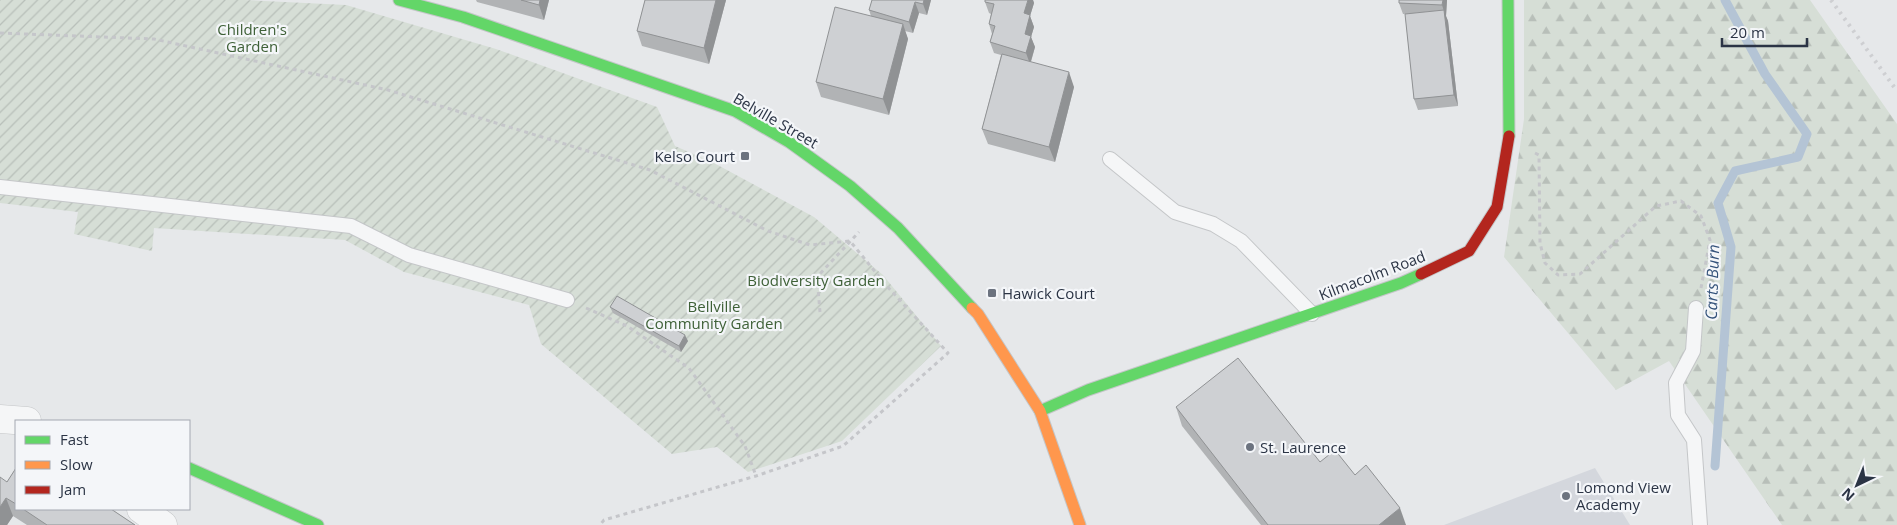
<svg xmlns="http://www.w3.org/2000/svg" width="1897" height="525" font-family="'Open Sans',sans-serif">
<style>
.built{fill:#d4d7dd}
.forest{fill:url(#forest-firs)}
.garden{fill:url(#garden-furrows)}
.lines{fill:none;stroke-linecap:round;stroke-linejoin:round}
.stream{stroke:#b4c4d5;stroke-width:9}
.lane-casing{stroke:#c4c6c8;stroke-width:16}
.street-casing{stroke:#c4c6c8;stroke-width:29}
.fast-casing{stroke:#c4c6c8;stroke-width:13}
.slow-casing{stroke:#c4c6c8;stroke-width:13}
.jam-casing{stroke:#c4c6c8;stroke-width:13}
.path{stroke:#c5c6ca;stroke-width:3;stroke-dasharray:4 4;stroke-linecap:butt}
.lane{stroke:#f5f6f7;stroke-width:14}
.street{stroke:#f5f6f7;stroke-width:28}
.fast{stroke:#63d668;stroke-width:11}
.slow{stroke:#ff974d;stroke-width:11}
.jam{stroke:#b3261e;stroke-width:11}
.rail{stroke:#cecfd2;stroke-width:4;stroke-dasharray:2.5 5;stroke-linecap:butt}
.wall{fill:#b1b3b5}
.shaded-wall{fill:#909294}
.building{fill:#ced0d3;stroke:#909294}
.poi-dot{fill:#6c737f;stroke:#f4f6f9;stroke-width:2}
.labels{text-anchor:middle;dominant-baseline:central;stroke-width:4.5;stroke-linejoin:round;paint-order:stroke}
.park-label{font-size:15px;fill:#3f6138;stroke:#f4f6f9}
.street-label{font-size:15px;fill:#2b3445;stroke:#f4f6f9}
.poi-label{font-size:15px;fill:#2b3445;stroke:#f4f6f9;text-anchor:start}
.water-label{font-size:16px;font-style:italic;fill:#34527a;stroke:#f4f6f9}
</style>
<defs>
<pattern id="forest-firs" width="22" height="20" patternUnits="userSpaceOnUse" patternTransform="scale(1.25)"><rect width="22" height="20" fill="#d6ded6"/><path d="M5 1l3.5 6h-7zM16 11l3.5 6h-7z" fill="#b8bfb9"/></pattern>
<pattern id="garden-furrows" width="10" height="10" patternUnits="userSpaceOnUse" patternTransform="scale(1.25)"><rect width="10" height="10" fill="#d6ded6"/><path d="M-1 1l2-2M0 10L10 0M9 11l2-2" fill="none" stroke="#b8bfb9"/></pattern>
</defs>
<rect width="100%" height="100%" fill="#e6e8ea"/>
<polygon class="built" points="1595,468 1630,525 1444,525"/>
<polygon class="forest" points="1524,0 1810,0 1897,124 1897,525 1782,525 1669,361 1616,390 1504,257 1524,119"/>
<polygon class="garden" points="0,0 244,0 346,5 496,49 657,107 675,146 712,162 814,217 883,275 941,346 842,441 748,472 717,447 672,454 541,344 529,305 404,272 345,240 154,228 152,251 74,234 78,212 0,203"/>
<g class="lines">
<polyline class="stream" points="1715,466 1731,247 1718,203 1735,171 1798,157 1807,134 1765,74 1725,0"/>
<defs>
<g id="lane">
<polyline points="1110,159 1175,212 1213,224 1241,241 1312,314"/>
<polyline points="0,187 351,226 409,255 567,300"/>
<polyline points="1696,308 1693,351 1676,383 1678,415 1694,440 1700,525"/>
</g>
<g id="street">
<polyline points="0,419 27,421"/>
<polyline points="141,509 163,525"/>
</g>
<g id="fast">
<polyline points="399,0 463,17 735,111 789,142 850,186 898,228 972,308"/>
<polyline points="1508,0 1509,136"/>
<polyline points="1040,411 1088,390 1401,283 1421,274"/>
<polyline points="189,468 318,525"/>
</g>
<polyline id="slow" points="972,308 978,314 1040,411 1080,525"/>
<polyline id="jam" points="1421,274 1469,251 1497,207 1509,136"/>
</defs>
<use href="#lane" class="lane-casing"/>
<use href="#street" class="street-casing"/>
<use href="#fast" class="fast-casing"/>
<use href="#slow" class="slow-casing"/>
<use href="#jam" class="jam-casing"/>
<g class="path">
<polyline points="0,33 154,39 388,90 650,170 768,231 810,245 850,241 886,285 948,353 843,446 756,476 604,520 600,525"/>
<polyline points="1535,153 1539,155 1540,243 1545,263 1558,275 1580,274 1656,206 1681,201 1701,216 1710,240 1701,288"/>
<polyline points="586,308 627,326 689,368 745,446 756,476"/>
<polyline points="820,312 817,277 859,232"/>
</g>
<use href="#lane" class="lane"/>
<use href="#street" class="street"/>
<use href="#fast" class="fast"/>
<use href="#slow" class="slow"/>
<use href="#jam" class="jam"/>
<polyline class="rail" points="1831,0 1897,91"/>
</g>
<g class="wall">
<polygon points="476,0 549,0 544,20 477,2"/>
<polygon points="645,0 726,0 709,64 642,46 637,31"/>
<polygon points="872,0 931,0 927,15 919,13 913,33 905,31 908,39 889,115 821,97 816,82 871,16 869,10"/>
<polygon points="985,0 1033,0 1034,3 1030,16 1034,27 1031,37 1035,47 1031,62 1074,87 1055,162 988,144 982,129 1001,55 994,53 990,42 992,34 989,24 991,14 989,13 985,2"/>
<polygon points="1447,0 1446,16 1448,21 1458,106 1418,110 1414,99 1405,14 1403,14 1399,3"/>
<polygon points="610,307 688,341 681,352 613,313"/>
<polygon points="1176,407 1355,475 1406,525 1261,525 1182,426"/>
<polygon points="16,468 16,509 111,509 135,525 27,525 13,516 7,525 0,525 7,482"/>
</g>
<g class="shaded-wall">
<polygon points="540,0 549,0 544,20 539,5"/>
<polygon points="716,0 726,0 709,64 704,48"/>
<polygon points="924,0 931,0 927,15 923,4"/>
<polygon points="1028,0 1033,0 1034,3 1030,16 1034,27 1031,37 1035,47 1030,64 1026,53 1025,34 1024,13"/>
<polygon points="1443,0 1447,0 1446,16 1448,21 1458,106 1454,95 1444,11 1442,5"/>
<polygon points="915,2 919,13 913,33 909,22"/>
<polygon points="903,24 908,39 889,115 883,99"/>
<polygon points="1069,72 1074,87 1055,162 1049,147"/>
<polygon points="685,335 688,341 681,352 679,346"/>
<polygon points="6,498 13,516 7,525 0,525 0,507"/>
<polygon points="1400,508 1406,525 1379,525"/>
</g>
<g class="building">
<polygon points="521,0 540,0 539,5"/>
<polygon points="645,0 716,0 704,48 637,31"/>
<polygon points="872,0 924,0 923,4 915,2 909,22 869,10"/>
<polygon points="985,0 1028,0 1024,13 1030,15 1025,34 1031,36 1026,53 990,42 995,26 989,24 994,4 985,2"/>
<polygon points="1399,0 1443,0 1442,5 1399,3"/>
<polygon points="835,7 903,24 883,99 816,82"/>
<polygon points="1444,10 1454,95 1414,99 1405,14"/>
<polygon points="1002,54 1069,72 1049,147 982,129"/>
<polygon points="617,296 685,335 679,346 610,307"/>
<polygon points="1238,358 1320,462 1335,450 1355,475 1366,465 1400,508 1379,525 1268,525 1176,407"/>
<polygon points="16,468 16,504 6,498 0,507 0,477 7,482"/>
<polygon points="23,509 111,509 135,525 47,525"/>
</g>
<g class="poi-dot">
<rect x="740" y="151" width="10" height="10" rx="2.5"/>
<rect x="987" y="288" width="10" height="10" rx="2.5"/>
<circle cx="1250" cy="447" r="5"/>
<circle cx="1566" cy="496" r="5"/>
</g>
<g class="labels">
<g class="park-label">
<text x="252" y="29">Children's<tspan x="252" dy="17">Garden</tspan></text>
<text x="816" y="280">Biodiversity Garden</text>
<text x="714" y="306">Bellville<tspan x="714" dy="17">Community Garden</tspan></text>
</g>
<g class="street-label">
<text transform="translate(776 120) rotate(30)">Belville Street</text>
<text transform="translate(1372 275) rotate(-21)">Kilmacolm Road</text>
</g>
<g class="poi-label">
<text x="735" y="156" text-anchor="end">Kelso Court</text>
<text x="1002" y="293">Hawick Court</text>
<text x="1260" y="447">St. Laurence</text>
<text x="1576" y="487">Lomond View<tspan x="1576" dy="17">Academy</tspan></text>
</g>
<g class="water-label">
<text transform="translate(1712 282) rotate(-88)">Carts Burn</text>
</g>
</g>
<rect x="15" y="420" width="175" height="90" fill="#f4f6f9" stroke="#a4a8b1"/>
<rect x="25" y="436" width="25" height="8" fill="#63d668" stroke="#a4a8b1"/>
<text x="60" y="445" font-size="15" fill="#2b3445">Fast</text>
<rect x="25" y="461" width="25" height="8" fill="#ff974d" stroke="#a4a8b1"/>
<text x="60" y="470" font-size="15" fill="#2b3445">Slow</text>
<rect x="25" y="486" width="25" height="8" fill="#b3261e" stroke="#a4a8b1"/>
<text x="60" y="495" font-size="15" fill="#2b3445">Jam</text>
<g transform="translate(1857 485) rotate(223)" stroke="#f4f6f9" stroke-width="4" paint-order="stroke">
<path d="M0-4L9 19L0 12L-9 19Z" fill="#2b3445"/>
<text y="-8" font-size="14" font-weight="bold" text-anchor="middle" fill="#2b3445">N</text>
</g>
<path d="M1722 38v8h85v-8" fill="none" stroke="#2b3445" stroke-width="2.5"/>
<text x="1730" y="38" font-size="15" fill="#2b3445" stroke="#f4f6f9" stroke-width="4" paint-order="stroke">20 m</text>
</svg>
